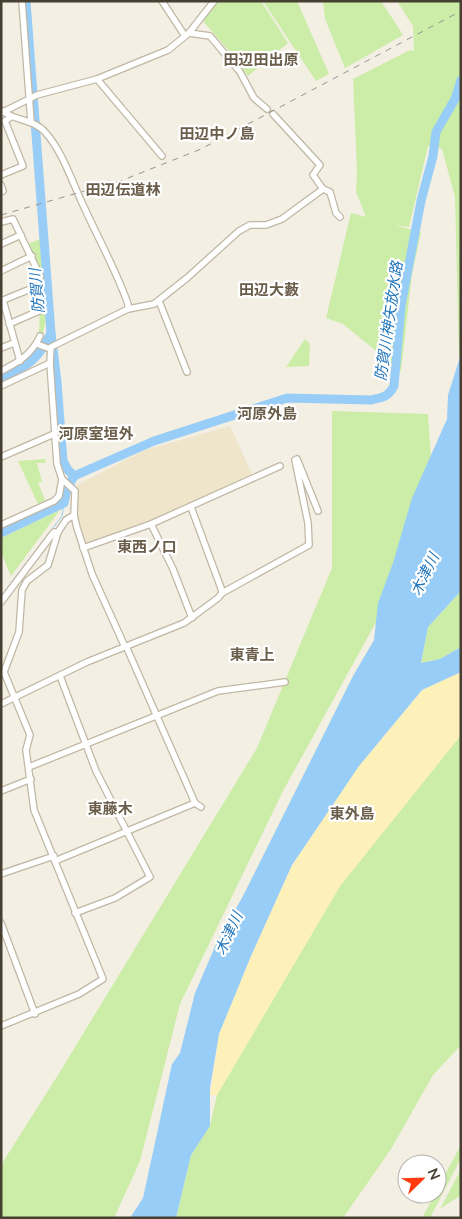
<svg xmlns="http://www.w3.org/2000/svg" width="462" height="1219" font-family="Lato,'Noto Sans JP',sans-serif">
<style>
.education{fill:#eee5cb}
.green{fill:#cbeda7}
.sand{fill:#fdf1b9}
.water{fill:#98cdf8}
.lines{fill:none;stroke-linecap:round;stroke-linejoin:round}
.stream{stroke:#98cdf8;stroke-width:1}
.river{stroke:#98cdf8;stroke-width:9}
.minor-casing{stroke:#c0b7a5;stroke-width:8}
.minor{stroke:#fff;stroke-width:5.5}
.rail{stroke:#949494;stroke-width:1;stroke-dasharray:6 6;stroke-linecap:butt}
.labels{text-anchor:middle;dominant-baseline:central;stroke-width:4.5;stroke-linejoin:round;paint-order:stroke}
.neighbourhood-label{font-size:15px;font-weight:bold;fill:#6a5d49;stroke:#fff}
.water-label{font-size:15px;font-style:italic;fill:#2176bc;stroke:#fff}
</style>
<rect width="100%" height="100%" fill="#f3efe3"/>
<polygon class="education" points="230,426 253,476 148,522 90,543 83,541 76,513 77,485 145,450"/>
<g class="green">
<polygon points="217,1 261,1 288,43 248,76 235,58 203,21"/>
<polygon points="263,1 297,1 329,74 316,81"/>
<polygon points="381,1 403,35 345,68 325,19 323,2"/>
<polygon points="397,1 461,1 461,354 459,357 455,197 442,149 428,146 409,227 394,225 421,232 412,274 401,371 343,324 326,318 351,213 366,217 356,192 357,170 353,79 410,50 414,51 413,26"/>
<polygon points="40,239 46,321 42,336 39,333 41,276 28,244"/>
<polygon points="305,339 310,344 309,366 286,367"/>
<polygon points="332,411 428,414 435,515 283,791 180,1004 140,1161 114,1218 1,1218 1,1165 58,1075 257,748 332,568"/>
<polygon points="45,459 46,463 37,463 42,482 38,483 45,500 38,504 18,461"/>
<polygon points="60,510 11,576 1,552 1,538"/>
<polygon points="461,591 461,647 440,659 421,663 428,627"/>
<polygon points="461,735 461,1045 433,1075 391,1149 343,1218 176,1218 191,1155 210,1126 217,1095 340,886"/>
<polygon points="461,1145 461,1158 430,1218 422,1218 435,1194 437,1194 437,1189"/>
<polygon points="461,1169 461,1195 440,1209"/>
</g>
<polygon class="sand" points="461,672 461,735 340,886 217,1095 210,1095 219,1034 251,956 292,865 359,766 422,690"/>
<polygon class="water" points="461,354 461,591 428,627 421,663 440,659 461,647 461,672 422,690 359,766 292,865 251,956 219,1034 210,1088 210,1126 191,1155 176,1218 130,1218 143,1198 172,1064 180,1053 195,993 217,942 243,896 353,676 374,640 378,603 393,563 412,498 447,419 448,395"/>
<g class="lines">
<polyline class="stream" points="1,596 62,516 64,503"/>
<g class="river">
<polyline points="26,1 51,333 57,382 63,461 68,470 74,476"/>
<path d="M 1,378 C 28,366 38,360 51,333"/>
<path d="M 74,476 L 154,441 L 287,398 L 371,400 C 382,398 388,397 394,386 L 401,306 L 421,201 L 433,156 L 436,132 L 455,99 L 461,80"/>
<polyline points="1,533 64,503 67,489 74,476"/>
</g>
<defs>
<g id="minor">
<polyline points="22,1 31,122"/>
<polyline points="162,1 185,36"/>
<polyline points="189,33 210,36 240,72 254,98 267,109"/>
<polyline points="97,79 162,156"/>
<path d="M 1,110 C 14,121 34,119 45,132 C 63,152 72,182 84,207 C 99,240 116,270 128,304 L 128,309"/>
<polyline points="1,113 37,95 97,79 168,50 189,33 214,1"/>
<polyline points="273,114 320,165 313,175 323,189 330,192 336,213 340,217"/>
<polyline points="1,175 23,166 5,121 11,117"/>
<polyline points="1,185 3,191 1,192"/>
<polyline points="1,222 13,219 40,276 39,311 9,324"/>
<polyline points="1,244 21,235"/>
<polyline points="1,271 32,256"/>
<polyline points="3,300 20,361"/>
<polyline points="1,301 40,285"/>
<polyline points="159,301 187,372"/>
<polyline points="37,344 50,349"/>
<polyline points="1,348 14,343"/>
<path d="M 1,371 C 19,362 32,354 40,336"/>
<polyline points="1,386 50,363"/>
<polyline points="1,457 54,434"/>
<polyline points="62,479 57,464 50,363 51,347 128,309 154,304 187,278 239,231 250,225 266,225 282,219 323,189"/>
<polyline points="151,524 173,569 192,618"/>
<polyline points="1,525 54,501 59,496 62,479 75,491 74,515 77,528 92,574 125,647"/>
<polyline points="83,548 151,524 280,466"/>
<polyline points="222,593 309,545 308,523 295,460 297,459 318,511"/>
<polyline points="1,602 54,532 58,532 66,520 74,515"/>
<polyline points="126,646 195,803 201,807"/>
<polyline points="60,676 96,771 150,877 115,898 75,913"/>
<polyline points="1,704 87,662 184,623 218,598 222,593 221,588 191,507"/>
<polyline points="29,767 218,691 285,682"/>
<polyline points="1,791 31,779"/>
<polyline points="55,861 195,803"/>
<polyline points="1,874 54,856"/>
<polyline points="1,923 35,1014"/>
<polyline points="1,1026 79,994 103,979 34,810 26,750 30,735 4,672 19,632 22,590 27,581 48,565 58,532"/>
</g>
</defs>
<use href="#minor" class="minor-casing"/>
<use href="#minor" class="minor"/>
<polyline class="rail" points="1,215 123,180 201,149 461,11"/>
</g>
<g class="labels">
<g class="neighbourhood-label">
<text x="261" y="59">田辺田出原</text>
<text x="217" y="133">田辺中ノ島</text>
<text x="123" y="189">田辺伝道林</text>
<text x="269" y="289">田辺大藪</text>
<text x="267" y="413">河原外島</text>
<text x="96" y="433">河原室垣外</text>
<text x="147" y="546">東西ノ口</text>
<text x="252" y="654">東青上</text>
<text x="110" y="808">東藤木</text>
<text x="352" y="813">東外島</text>
</g>
<g class="water-label">
<text transform="translate(36 291) rotate(-95)">防賀川</text>
<text transform="translate(388 321) rotate(-82)">防賀川神矢放水路</text>
<text transform="translate(424 574) rotate(-64)">木津川</text>
<text transform="translate(228 933) rotate(-65)">木津川</text>
</g>
</g>
<rect width="462" height="1219" fill="none" stroke="#463f32" stroke-width="5"/>
<g transform="translate(422 1179) rotate(67)"><circle r="24" fill="#ffffff" stroke="#b5b2ad"/>
<path d="M0-4L9 19L0 12L-9 19Z" fill="#ff3a0e"/>
<text y="-8" font-size="14" font-weight="bold" text-anchor="middle" fill="#463f32">N</text>
</g>
</svg>
